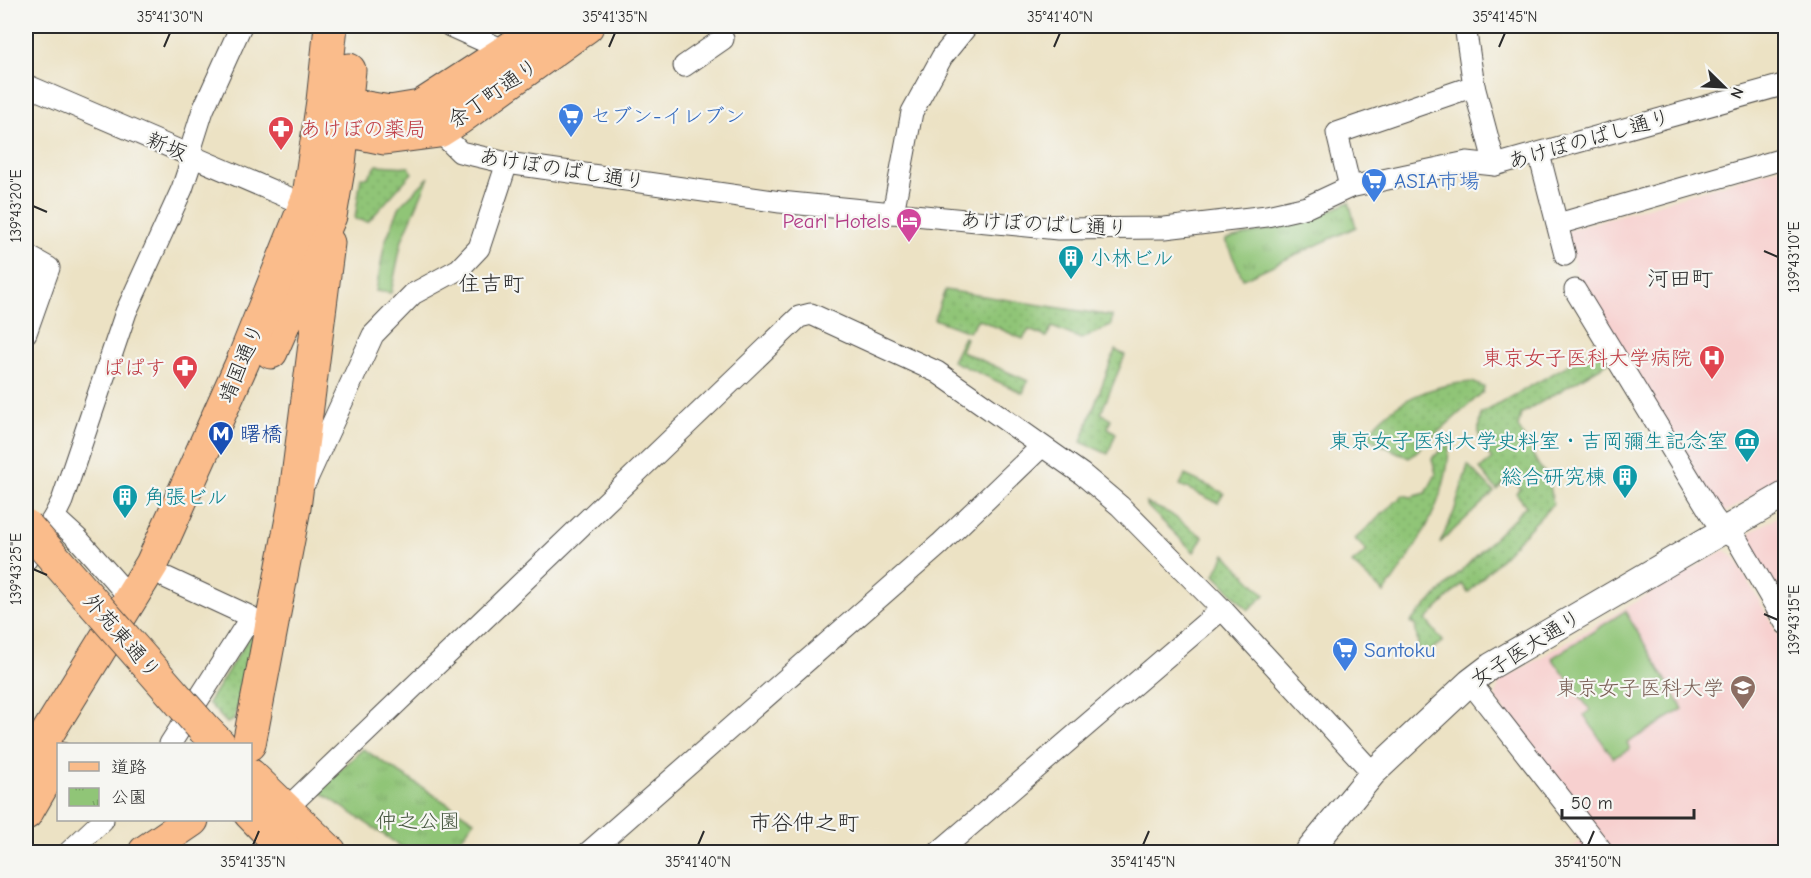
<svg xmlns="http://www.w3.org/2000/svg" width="1811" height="878" font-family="'Comic Neue','Klee One',sans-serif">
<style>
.built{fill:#f7d0cf}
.grass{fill:url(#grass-dots);stroke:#5e7851;stroke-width:1.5}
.park{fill:url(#park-tufts);stroke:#5e7851;stroke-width:1.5}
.pitch{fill:#90c577;stroke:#5e7851;stroke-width:1.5}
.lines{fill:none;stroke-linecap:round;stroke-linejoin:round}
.minor-casing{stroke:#484642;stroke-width:23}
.tertiary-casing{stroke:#484642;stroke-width:28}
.primary-casing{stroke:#484642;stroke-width:35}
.minor{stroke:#fff;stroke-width:21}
.tertiary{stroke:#fff;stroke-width:26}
.primary{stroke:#fabc8b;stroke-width:33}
.primary-bridge-casing{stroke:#484642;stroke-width:35;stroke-linecap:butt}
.primary-bridge{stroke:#fabc8b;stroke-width:33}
.ticks{fill:none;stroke:#2b2b2b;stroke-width:2}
.labels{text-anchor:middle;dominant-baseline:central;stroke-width:4.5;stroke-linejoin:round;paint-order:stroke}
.street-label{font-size:21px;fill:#2b2b2b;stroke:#f6f6f2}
.shop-label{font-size:21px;fill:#366cbe;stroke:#f6f6f2;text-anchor:start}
.health-label{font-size:21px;fill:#be3a42;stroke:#f6f6f2;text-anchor:end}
.hotel-label{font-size:21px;fill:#b23c85;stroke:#f6f6f2;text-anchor:end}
.culture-label{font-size:21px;fill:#0d838f;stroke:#f6f6f2;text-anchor:start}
.transit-label{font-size:21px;fill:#164399;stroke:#f6f6f2;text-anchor:start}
.education-label{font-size:21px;fill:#785e54;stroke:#f6f6f2;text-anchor:end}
.park-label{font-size:21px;fill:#495942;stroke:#f6f6f2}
.neighbourhood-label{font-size:22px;fill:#2b2b2b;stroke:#f6f6f2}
.neatline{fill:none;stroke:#2b2b2b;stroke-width:2}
.ticks-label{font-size:15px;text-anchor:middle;fill:#2b2b2b}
</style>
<defs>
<pattern id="grass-dots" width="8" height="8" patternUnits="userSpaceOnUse" patternTransform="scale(1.5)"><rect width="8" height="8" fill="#90c577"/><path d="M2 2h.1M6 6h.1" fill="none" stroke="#7ca967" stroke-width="1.8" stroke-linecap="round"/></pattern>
<pattern id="park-tufts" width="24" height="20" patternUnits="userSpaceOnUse" patternTransform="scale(1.5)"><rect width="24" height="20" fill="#90c577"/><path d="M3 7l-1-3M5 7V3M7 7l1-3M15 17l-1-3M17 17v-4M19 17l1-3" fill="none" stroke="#7ca967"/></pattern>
</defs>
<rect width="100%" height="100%" fill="#f6f6f2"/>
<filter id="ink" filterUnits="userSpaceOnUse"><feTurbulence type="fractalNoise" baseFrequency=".0167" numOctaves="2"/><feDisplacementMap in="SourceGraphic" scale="12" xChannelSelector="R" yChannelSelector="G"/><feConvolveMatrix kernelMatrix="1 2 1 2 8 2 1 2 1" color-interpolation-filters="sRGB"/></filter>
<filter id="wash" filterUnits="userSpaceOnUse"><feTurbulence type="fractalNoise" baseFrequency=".008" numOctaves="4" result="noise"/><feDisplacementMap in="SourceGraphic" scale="24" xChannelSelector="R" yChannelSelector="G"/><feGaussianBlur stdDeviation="1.35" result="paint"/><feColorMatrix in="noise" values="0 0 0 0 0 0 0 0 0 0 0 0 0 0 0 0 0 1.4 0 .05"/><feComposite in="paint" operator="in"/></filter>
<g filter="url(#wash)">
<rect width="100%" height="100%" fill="#ece2c4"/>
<g class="built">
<polygon points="1785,166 1785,476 1726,512 1714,503 1580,287 1566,231"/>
<polygon points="1785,512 1785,605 1747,541 1751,532"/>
<polygon points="1724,550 1735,558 1785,646 1785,852 1611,852 1495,699 1499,682"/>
<polygon points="1584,839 1594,852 1566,852"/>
</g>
<g class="grass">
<polygon points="377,165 409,167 412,173 368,222 355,219 361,177 367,178"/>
<polygon points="945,290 1112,316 1111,326 1081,339 1052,327 1046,337 1029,330 1023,339 978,319 969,332 934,319"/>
<polygon points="964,337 966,338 961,351 1028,381 1023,393 952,361"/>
<path d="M 1600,347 L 1609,362 L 1521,414 L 1518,427 L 1539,466 L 1549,478 L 1553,504 L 1468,593 L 1462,584 L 1426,620 L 1443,641 L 1420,658 L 1415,625 L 1410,622 L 1526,506 L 1516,493 L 1520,488 L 1510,477 L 1497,490 L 1480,469 L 1492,459 C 1479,441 1476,436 1481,414 Z"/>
<polygon points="1115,350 1125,355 1101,413 1111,419 1108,428 1116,433 1108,454 1081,442"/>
<path d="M 1472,382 L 1484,387 L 1483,392 L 1409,458 L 1368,438 L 1368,434 C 1391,401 1433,384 1472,382 Z"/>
<path d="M 1449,442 C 1450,499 1416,548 1384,593 L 1352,563 L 1367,551 L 1355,539 L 1403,495 L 1411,497 L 1426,493 L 1436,474 L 1432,459 Z"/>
<polygon points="1468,465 1494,492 1440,543 1454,512"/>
<polygon points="1185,475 1224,493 1218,503 1180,485"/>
<polygon points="1146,503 1169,513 1203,537 1194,552 1148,507"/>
<polygon points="1225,554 1265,595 1248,610 1215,575"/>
<polygon points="257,631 234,720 227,723 208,703 252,632"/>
</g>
<g class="park">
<polygon points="429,177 402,240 391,293 376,291 385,242 400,206"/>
<polygon points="1349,202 1356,227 1243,279 1225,240 1311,219"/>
<polygon points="363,749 474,821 451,852 409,852 322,793 322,787"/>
</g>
<polygon class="pitch" points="1625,611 1683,709 1627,743 1630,749 1613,758 1584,715 1590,710 1552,658"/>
</g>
<g filter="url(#ink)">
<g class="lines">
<defs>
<g id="minor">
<polyline points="450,26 508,52"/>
<polyline points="684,66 723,39"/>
<polyline points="26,85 294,200 309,196"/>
<polyline points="1474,86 1495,165"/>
<polyline points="439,131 460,152 507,163 780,202 1058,229 1165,228 1267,216 1307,207 1350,187 1467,162 1495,165 1786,84"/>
<polyline points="1539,154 1565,255"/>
<polyline points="1350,187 1337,133 1474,86 1465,26"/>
<polyline points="893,213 912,112 942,57 967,26"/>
<polyline points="1558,224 1786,158"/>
<polyline points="26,255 49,268 26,333"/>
<polyline points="1575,290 1713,517 1724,531 1737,540 1786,624"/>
<polyline points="306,481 373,335 413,294 459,269 479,248 507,163"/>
<polyline points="54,517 77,538 124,591 138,589"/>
<polyline points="26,560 54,517 62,501 126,312 182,189 190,165 192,145 203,110 241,26"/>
<polyline points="167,578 251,617 170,744"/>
<polyline points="1470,682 1603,852"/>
<polyline points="286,809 799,317 811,314 937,372 1082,474 1120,506 1222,609"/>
<polyline points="69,852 103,820"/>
<polyline points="589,852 940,544 1041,447"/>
<polyline points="939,852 1222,609 1373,773"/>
</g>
<polyline id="tertiary" points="1308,852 1373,773 1470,682 1491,666 1786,494"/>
<g id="primary">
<polyline points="325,101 390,112 420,107 545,26"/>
<polyline points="322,125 385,138 439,131 458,119 587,26"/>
<polyline points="271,352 330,216 339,164 349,70"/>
<polyline points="204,729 219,744"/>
<polyline points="249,744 294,508 328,243"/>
<polyline points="26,768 152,564 243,361 309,196 323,101 331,26"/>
<polyline points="250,775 330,852"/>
<polyline points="26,813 58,758"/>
<polyline points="250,813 288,852"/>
<polyline points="145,852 192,820"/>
</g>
</defs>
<use href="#minor" class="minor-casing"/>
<use href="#tertiary" class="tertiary-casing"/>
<use href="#primary" class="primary-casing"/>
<use href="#minor" class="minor"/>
<use href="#tertiary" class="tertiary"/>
<use href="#primary" class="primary"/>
<defs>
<polyline id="primary-bridge" points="26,526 204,729"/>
</defs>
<use href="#primary-bridge" class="primary-bridge-casing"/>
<use href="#primary-bridge" class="primary-bridge"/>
</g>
</g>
<path class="ticks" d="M 164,47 L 170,33M 609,47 L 615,33M 1054,47 L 1060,33M 1499,47 L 1505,33M 33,206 L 47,212M 1764,251 L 1778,257M 33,569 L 47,575M 1764,614 L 1778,620M 253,845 L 259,831M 698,845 L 704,831M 1143,845 L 1149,831M 1588,845 L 1594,831"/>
<defs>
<symbol id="supermarket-pin" viewBox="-11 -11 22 30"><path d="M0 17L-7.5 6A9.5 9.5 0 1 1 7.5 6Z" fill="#3f7fe0" stroke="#f6f6f2"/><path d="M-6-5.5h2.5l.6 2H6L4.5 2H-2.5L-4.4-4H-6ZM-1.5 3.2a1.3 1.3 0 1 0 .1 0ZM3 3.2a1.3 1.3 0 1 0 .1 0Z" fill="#fff"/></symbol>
<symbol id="pharmacy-pin" viewBox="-11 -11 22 30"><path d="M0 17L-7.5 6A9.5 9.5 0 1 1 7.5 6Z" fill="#e0444e" stroke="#f6f6f2"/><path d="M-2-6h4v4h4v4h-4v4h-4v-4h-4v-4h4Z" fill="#fff"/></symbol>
<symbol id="hotel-pin" viewBox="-11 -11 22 30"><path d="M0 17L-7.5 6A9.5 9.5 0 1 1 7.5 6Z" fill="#d1479c" stroke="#f6f6f2"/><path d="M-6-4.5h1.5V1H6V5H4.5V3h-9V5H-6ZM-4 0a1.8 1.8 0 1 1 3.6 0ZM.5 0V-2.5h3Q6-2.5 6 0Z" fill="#fff"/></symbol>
<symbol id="building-pin" viewBox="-11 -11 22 30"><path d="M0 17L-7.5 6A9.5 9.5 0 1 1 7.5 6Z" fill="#0f9aa8" stroke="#f6f6f2"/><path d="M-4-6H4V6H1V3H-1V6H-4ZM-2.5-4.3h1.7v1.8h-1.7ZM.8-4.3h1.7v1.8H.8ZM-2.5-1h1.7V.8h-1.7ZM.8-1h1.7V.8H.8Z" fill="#fff"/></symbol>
<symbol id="hospital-pin" viewBox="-11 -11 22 30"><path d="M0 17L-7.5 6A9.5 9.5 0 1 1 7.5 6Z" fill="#e0444e" stroke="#f6f6f2"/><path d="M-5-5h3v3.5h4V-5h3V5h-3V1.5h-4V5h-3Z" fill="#fff"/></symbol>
<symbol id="metro-pin" viewBox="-11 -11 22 30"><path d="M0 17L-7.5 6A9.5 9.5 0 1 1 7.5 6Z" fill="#1a4fb4" stroke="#f6f6f2"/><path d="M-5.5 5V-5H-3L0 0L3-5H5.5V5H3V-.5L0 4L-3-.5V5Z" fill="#fff"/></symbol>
<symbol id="museum-pin" viewBox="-11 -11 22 30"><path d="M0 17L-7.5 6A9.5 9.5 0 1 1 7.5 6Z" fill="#0f9aa8" stroke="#f6f6f2"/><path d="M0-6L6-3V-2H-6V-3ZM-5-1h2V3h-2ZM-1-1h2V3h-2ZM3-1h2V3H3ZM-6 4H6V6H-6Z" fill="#fff"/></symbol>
<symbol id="university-pin" viewBox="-11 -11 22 30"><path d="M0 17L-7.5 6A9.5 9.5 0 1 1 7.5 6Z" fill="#8d6e63" stroke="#f6f6f2"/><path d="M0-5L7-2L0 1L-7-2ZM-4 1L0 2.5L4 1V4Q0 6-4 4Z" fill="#fff"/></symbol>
</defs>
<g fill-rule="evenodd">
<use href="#supermarket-pin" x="556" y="101" width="30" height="40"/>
<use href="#pharmacy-pin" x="266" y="114" width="30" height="40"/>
<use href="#supermarket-pin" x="1359" y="166" width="30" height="40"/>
<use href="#hotel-pin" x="894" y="206" width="30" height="40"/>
<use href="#building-pin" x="1056" y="243" width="30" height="40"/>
<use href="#hospital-pin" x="1697" y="343" width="30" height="40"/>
<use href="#pharmacy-pin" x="170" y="353" width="30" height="40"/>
<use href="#metro-pin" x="206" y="419" width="30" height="40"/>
<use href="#museum-pin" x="1732" y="426" width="30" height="40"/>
<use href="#building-pin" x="1610" y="462" width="30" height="40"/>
<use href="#building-pin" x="110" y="482" width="30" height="40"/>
<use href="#supermarket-pin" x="1330" y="635" width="30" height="40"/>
<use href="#university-pin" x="1728" y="673" width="30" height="40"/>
</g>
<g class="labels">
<g class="street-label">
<text transform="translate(493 93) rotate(-35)">余丁町通り</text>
<text transform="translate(1589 139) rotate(-16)">あけぼのばし通り</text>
<text transform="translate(167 146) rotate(23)">新坂</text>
<text transform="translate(562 169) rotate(9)">あけぼのばし通り</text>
<text transform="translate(1044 224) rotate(3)">あけぼのばし通り</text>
<text transform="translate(241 363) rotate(-67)">靖国通り</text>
<text transform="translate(122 636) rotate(49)">外苑東通り</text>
<text transform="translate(1526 648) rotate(-32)">女子医大通り</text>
</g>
<g class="shop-label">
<text x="590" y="116">セブン-イレブン</text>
<text x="1394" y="181">ASIA市場</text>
<text x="1364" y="650">Santoku</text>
</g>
<g class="health-label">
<text x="300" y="129" text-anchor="start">あけぼの薬局</text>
<text x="1692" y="358">東京女子医科大学病院</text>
<text x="166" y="368">ぱぱす</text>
</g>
<g class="hotel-label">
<text x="890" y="221">Pearl Hotels</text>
</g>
<g class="culture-label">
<text x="1090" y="258">小林ビル</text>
<text x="1728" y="441" text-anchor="end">東京女子医科大学史料室・吉岡彌生記念室</text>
<text x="1606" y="477" text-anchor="end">総合研究棟</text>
<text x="144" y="497">角張ビル</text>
</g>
<g class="transit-label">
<text x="240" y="434">曙橋</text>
</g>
<g class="education-label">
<text x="1724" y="688">東京女子医科大学</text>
</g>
<g class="park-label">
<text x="418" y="821">仲之公園</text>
</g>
<g class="neighbourhood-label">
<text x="1680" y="279">河田町</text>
<text x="491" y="284">住吉町</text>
<text x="804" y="823">市谷仲之町</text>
</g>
</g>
<rect width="1811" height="878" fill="none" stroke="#f6f6f2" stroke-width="66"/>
<rect x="57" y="743" width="195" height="78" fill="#f6f6f2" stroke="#a5a5a2" stroke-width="1.5"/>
<rect x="69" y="762" width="30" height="9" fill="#fabc8b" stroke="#a5a5a2" stroke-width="1.5"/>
<text x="111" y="773" font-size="18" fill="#2b2b2b">道路</text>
<rect x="69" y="788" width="30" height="18" fill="url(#park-tufts)" stroke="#a5a5a2" stroke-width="1.5"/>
<text x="111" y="803" font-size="18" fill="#2b2b2b">公園</text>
<g transform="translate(1724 87) rotate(114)" stroke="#f6f6f2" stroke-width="4.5" paint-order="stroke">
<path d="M0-4.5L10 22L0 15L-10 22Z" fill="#2b2b2b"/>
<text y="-9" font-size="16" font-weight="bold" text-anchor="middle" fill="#2b2b2b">N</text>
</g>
<path d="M1562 809v9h132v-9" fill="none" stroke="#2b2b2b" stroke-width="3"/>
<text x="1571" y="809" font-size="18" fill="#2b2b2b" stroke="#f6f6f2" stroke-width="4.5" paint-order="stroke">50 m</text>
<rect x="33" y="33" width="1745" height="812" class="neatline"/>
<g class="ticks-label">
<text x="170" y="22">35°41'30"N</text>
<text x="615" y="22">35°41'35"N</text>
<text x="1060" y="22">35°41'40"N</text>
<text x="1505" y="22">35°41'45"N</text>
<text transform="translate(16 206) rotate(-90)" y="5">139°43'20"E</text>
<text transform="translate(1794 257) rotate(-90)" y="5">139°43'10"E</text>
<text transform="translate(16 569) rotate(-90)" y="5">139°43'25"E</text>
<text transform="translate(1794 620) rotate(-90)" y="5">139°43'15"E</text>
<text x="253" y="867">35°41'35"N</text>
<text x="698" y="867">35°41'40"N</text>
<text x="1143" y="867">35°41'45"N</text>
<text x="1588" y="867">35°41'50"N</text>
</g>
</svg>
